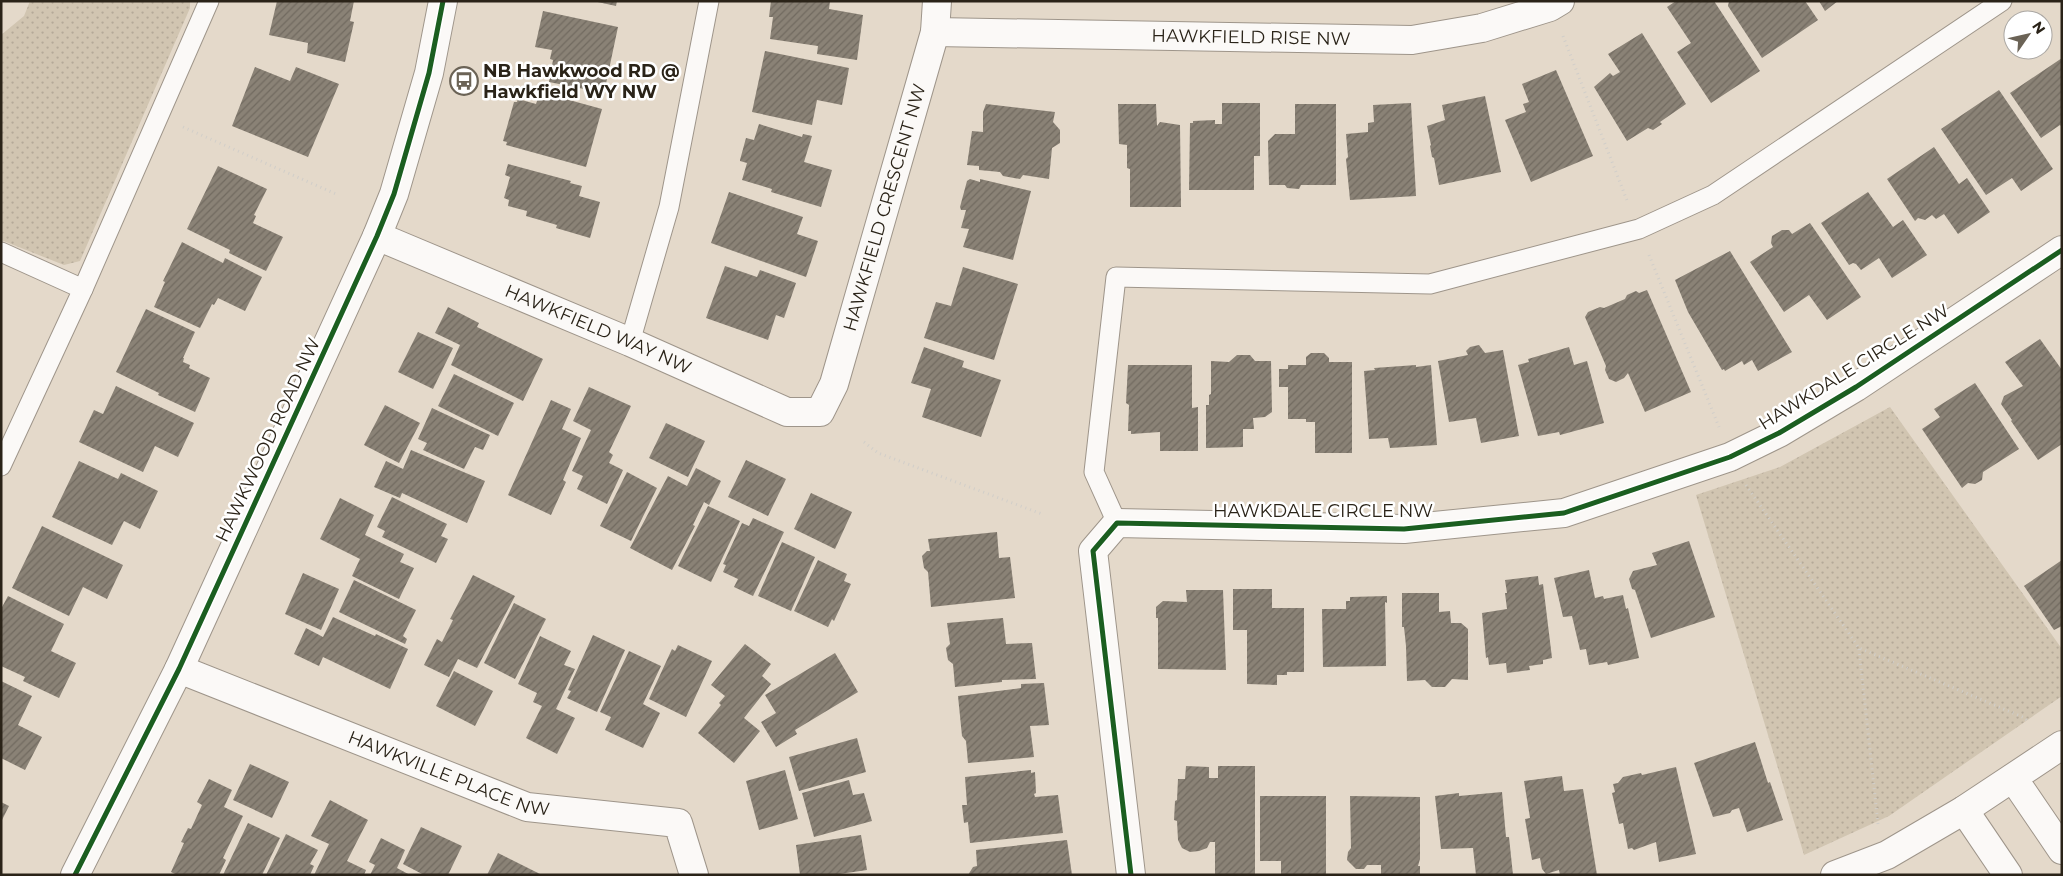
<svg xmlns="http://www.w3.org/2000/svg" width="2063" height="876" font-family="Montserrat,sans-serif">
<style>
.park{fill:url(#park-dots)}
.building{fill:url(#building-hatch)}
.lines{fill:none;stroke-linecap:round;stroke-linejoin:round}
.service-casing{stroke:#9e958a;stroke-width:21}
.minor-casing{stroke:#9e958a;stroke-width:30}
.path{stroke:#d1cec9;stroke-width:3;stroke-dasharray:1 4;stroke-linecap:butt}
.service{stroke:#fbf9f7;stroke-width:19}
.minor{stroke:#fbf9f7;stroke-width:28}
.cycleway-casing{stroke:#fff;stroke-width:8}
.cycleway{stroke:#1b5e20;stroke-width:5}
.labels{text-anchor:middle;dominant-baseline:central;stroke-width:5;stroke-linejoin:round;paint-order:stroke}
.street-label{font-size:18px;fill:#2a2318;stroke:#fff}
.poi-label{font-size:18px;font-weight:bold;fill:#2a2318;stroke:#fff;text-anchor:start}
</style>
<defs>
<pattern id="park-dots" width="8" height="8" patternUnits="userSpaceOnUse" patternTransform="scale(1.25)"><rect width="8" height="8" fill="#d1c5b1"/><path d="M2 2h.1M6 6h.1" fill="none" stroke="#b4a998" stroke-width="1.8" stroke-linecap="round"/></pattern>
<pattern id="building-hatch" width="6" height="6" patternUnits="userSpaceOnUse" patternTransform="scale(1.25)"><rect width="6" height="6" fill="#8a8276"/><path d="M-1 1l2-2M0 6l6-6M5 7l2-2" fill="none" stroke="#716a60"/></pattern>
</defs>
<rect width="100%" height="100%" fill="#e4d9ca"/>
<g class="park">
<polygon points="30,1 190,1 190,8 80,261 64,265 1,240 1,35 24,16"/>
<polygon points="1890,407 2062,649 2062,696 1889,816 1804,855 1696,495 1780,467"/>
</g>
<g class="building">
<polygon points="277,1 354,1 350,21 354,22 345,62 307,53 308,43 269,35"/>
<polygon points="593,1 617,1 616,6"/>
<polygon points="771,1 830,1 829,9 863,15 857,60 817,54 818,46 770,39 773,17 769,17"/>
<polygon points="1676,1 1714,1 1760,71 1711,103 1677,52 1691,43 1667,7"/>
<polygon points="1729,1 1805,1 1818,20 1762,58 1728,6"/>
<polygon points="1819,1 1838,1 1825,11"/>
<polygon points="543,11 618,27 604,93 549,82 553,60 550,59 552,50 535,47"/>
<polygon points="1642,33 1686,104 1660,122 1662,124 1653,130 1648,128 1627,141 1594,87 1610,73 1613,76 1620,72 1608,54"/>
<polygon points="765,51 849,68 842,105 817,100 812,125 752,112"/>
<polygon points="2062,58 2062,127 2060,125 2041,138 2010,93"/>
<polygon points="255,67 290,81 296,67 339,84 308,157 232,126"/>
<polygon points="1556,70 1593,156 1531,182 1505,120 1526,112 1523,104 1529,102 1522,84"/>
<polygon points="1999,90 2053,169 2021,191 2012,178 1986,195 1941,129"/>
<polygon points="540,92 602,109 586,167 506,145 507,142 503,141 514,102 517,102 518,99 536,104"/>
<polygon points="1485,96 1501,172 1439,185 1434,158 1432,157 1430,146 1431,145 1427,126 1445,120 1442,105"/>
<polygon points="1222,103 1260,103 1260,156 1254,156 1254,190 1189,190 1190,123 1193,123 1193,121 1215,120 1215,124 1222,124"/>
<polygon points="1411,103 1416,196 1350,200 1346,159 1348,157 1346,134 1368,132 1368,123 1374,122 1373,105"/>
<polygon points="986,104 1055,112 1053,122 1060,130 1060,143 1052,148 1049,179 1023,175 1020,179 1003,176 1000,172 979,170 979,166 967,165 972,131 983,132 983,112"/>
<polygon points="1118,104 1156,104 1157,126 1160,122 1180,125 1181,207 1130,207 1130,169 1127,168 1127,145 1119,144"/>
<polygon points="1295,104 1336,104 1336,185 1301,185 1299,189 1287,188 1285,185 1269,185 1268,141 1275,134 1295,134"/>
<polygon points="759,124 802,137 803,134 812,136 804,162 832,170 821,207 771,192 772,189 742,180 747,163 740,161 740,160 746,138 754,140"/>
<polygon points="1934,147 1959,184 1967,178 1990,212 1958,234 1944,214 1936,219 1932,215 1925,220 1918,218 1915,221 1887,179"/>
<polygon points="508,164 571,181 570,183 582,186 579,196 600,202 590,238 556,228 557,225 526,216 527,211 508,206 509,200 504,198 510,177 505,175"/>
<polygon points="218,166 267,189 254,215 256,216 253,223 283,237 266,271 229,253 230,250 187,229"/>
<polygon points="970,179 980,182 980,179 1031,191 1013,260 963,247 969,229 961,228 966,210 961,210 960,207 967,181"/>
<polygon points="729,192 803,217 797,234 818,241 806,277 711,243"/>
<polygon points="1868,192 1893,227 1903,220 1927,255 1892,278 1879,258 1861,270 1856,264 1853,263 1849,265 1821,223"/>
<polygon points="1810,223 1861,297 1827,320 1809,295 1784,312 1750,262 1773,247 1771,243 1772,236 1782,230 1789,230 1792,234"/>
<polygon points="182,242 223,263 225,258 262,277 245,311 218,298 214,305 212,304 200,328 154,307 165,282 163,281"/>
<polygon points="1730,251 1792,352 1758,371 1752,360 1744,365 1742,361 1725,371 1724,369 1722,370 1688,312 1675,280"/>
<polygon points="725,266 757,277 760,270 796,283 784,318 776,315 768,340 706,318"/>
<polygon points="963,267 1018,284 994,360 924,338 936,302 951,306"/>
<polygon points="1647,290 1691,392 1645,412 1628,373 1624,378 1616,382 1609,379 1605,370 1606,366 1585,317 1588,312 1600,307 1604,308 1625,299 1627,295 1636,291 1639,293"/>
<polygon points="448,307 479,323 477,327 543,359 523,401 451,365 460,345 435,333"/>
<polygon points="146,309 195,332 183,358 184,358 183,362 190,365 189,368 210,378 195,412 158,395 159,393 116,372"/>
<polygon points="418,332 453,348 433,389 398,372"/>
<polygon points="2040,339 2062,370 2062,444 2038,460 2011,421 2012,420 2001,404 2004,396 2023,386 2005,362"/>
<polygon points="1479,345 1485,353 1503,350 1519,436 1481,443 1476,418 1449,422 1438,361 1468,355 1466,351 1470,347"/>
<polygon points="924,347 964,361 962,367 1001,380 981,437 922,417 931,389 911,383"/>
<polygon points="1569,347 1574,365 1587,361 1604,423 1560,435 1559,432 1538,436 1518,365 1529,362 1528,359"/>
<polygon points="1311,353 1324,353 1329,358 1329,362 1352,362 1352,453 1315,453 1315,422 1306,422 1306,419 1288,419 1288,387 1279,387 1279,369 1288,369 1288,365 1306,365 1306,357"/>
<polygon points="1237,355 1250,355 1255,361 1271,361 1272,412 1265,417 1253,418 1254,429 1243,429 1243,447 1206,448 1206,405 1209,405 1209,395 1211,394 1211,361 1229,362"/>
<polygon points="1128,365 1192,365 1192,408 1198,407 1198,451 1160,451 1160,432 1131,434 1131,431 1128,431 1129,405 1126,403"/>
<polygon points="1416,365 1416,367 1431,365 1437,445 1390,448 1388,438 1369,439 1364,371 1375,370 1374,368"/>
<polygon points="454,374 514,403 498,436 438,406"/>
<polygon points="1975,383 2019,449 1983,472 1982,480 1975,484 1968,483 1962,488 1922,429 1940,417 1934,409"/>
<polygon points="116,386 194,423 178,457 155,446 143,472 79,442 94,410 103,414"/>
<polygon points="589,387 631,406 609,452 613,455 609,463 623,470 607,504 577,489 583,476 572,471 591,430 573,421"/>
<polygon points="551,400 571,409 562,429 581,438 563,480 566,482 551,515 508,495"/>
<polygon points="385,405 420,423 399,463 364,445"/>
<polygon points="432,408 490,435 483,450 475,447 464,469 423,450 427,443 418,439"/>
<polygon points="666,423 705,441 688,477 649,458"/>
<polygon points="411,450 485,481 467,523 402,493 400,498 374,487 386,461 403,469"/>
<polygon points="746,460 786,479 768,516 728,497"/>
<polygon points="79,461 118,479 121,473 158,491 140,529 124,521 112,545 52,517"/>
<polygon points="696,468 721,481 709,505 704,502 693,525 695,526 672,570 630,548 668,476 687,486"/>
<polygon points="627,472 657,488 631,541 600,526"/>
<polygon points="811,493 852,512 835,549 794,529"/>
<polygon points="392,497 447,524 441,536 448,539 436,563 382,537 385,531 377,527"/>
<polygon points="340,498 374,515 365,535 404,554 400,562 414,568 399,599 352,576 360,559 320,539"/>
<polygon points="708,506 740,521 711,582 678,566"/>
<polygon points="753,518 784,532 753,596 734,587 738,579 723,572 726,565 723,564 742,523 749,526"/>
<polygon points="42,526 123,565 107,599 83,587 69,616 12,588"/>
<polygon points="997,532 999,558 1010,557 1015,598 931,607 928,572 924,568 922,556 927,551 930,551 928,539"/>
<polygon points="1689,541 1715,617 1651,638 1635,590 1632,589 1629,579 1633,571 1657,565 1652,553"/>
<polygon points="782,542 815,557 791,611 758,596"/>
<polygon points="818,560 847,574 844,581 851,584 834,621 832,619 828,627 794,611"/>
<polygon points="2062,560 2062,626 2054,630 2024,586"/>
<polygon points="1589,570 1595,598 1603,596 1604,599 1623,595 1626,609 1628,608 1639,658 1608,665 1607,662 1589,665 1586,649 1580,650 1572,616 1563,617 1554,578"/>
<polygon points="303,573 339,589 321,630 285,614"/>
<polygon points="473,575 515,596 477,668 458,659 449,677 424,665 437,639 442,642 453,620 450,619"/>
<polygon points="1538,576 1539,585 1543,584 1552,658 1543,660 1543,664 1529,666 1530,670 1507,673 1506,663 1489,665 1488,657 1486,658 1482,613 1507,609 1505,593 1507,593 1505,580"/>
<polygon points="354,580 416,610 403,636 407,639 405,644 339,612"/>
<polygon points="1233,589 1272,589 1272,608 1304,608 1304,672 1287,672 1287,675 1277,675 1277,685 1247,684 1247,630 1233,630"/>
<polygon points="1186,590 1223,590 1226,670 1158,669 1158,618 1156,618 1156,607 1163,601 1187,602"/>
<polygon points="1402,593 1439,593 1439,612 1450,611 1451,623 1461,623 1468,629 1468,680 1452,679 1445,687 1432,687 1425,680 1407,681 1406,646 1404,627 1402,627"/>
<polygon points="8,596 64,624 51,651 76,663 59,698 23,681 25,677 1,666 1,609"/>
<polygon points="1387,596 1387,603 1385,602 1386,666 1323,667 1322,609 1346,609 1346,601 1350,601 1350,597"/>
<polygon points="514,603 546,619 515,679 484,663"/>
<polygon points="333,617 375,636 376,634 408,649 390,689 323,657 319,666 294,654 306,628 323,637"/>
<polygon points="1003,618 1006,644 1032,643 1036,679 1002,680 1002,682 955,687 953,664 948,660 946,648 950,644 947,623"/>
<polygon points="593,635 625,650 597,712 567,698 571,691 568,690"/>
<polygon points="540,636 571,651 564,665 575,669 556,709 575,718 557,754 526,738 542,706 533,702 537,693 518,684"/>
<polygon points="745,644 771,664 762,676 771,684 744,718 760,731 734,763 698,733 721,705 719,703 725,696 711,685"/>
<polygon points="678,645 712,661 686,717 649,699 672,649 675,651"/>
<polygon points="629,651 661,666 643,704 660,713 643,748 605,730 611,717 600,712"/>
<polygon points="835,653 858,692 795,730 797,734 776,747 761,722 776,713 765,695"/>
<polygon points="454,671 493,691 475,726 436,706"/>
<polygon points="1,681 32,696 18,725 42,737 25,770 1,758"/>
<polygon points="1044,683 1049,725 1030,726 1034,757 968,763 966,741 962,736 958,696 1021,688 1021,684"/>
<polygon points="857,738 866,772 799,791 789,757"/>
<polygon points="1755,742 1768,783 1770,782 1783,820 1747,832 1739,808 1732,810 1730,813 1713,817 1694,763"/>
<polygon points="250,764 289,782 272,818 233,800"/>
<polygon points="1186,766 1209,767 1209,778 1218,778 1218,766 1255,766 1255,875 1215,875 1215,842 1210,842 1207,848 1199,851 1190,852 1182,848 1178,840 1177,821 1174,820 1175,801 1177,800 1178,779 1185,779"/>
<polygon points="1676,767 1696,854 1659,862 1656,842 1634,850 1632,848 1628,849 1623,823 1619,824 1612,793 1615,792 1613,784 1618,783 1623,777 1641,773 1642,775"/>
<polygon points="785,770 798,819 759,830 746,781"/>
<polygon points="1031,770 1031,773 1035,772 1036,793 1034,794 1035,797 1058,795 1063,833 970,843 968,822 964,823 962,805 967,805 965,777"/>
<polygon points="1562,776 1564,791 1583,789 1597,875 1560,875 1559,870 1546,874 1542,869 1540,858 1532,860 1525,819 1530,818 1524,781"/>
<polygon points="209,779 232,790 224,807 243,816 223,858 226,860 219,875 177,875 171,872 184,843 181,842 188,828 191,829 202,805 197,802"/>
<polygon points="849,780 853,795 864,793 872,821 814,837 802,793"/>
<polygon points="1502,792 1506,837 1509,837 1513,875 1476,875 1473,848 1441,849 1435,796 1459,793 1459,796"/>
<polygon points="1260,796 1326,796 1326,874 1281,874 1281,861 1260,861"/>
<polygon points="1350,796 1420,797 1420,859 1418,866 1420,866 1420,875 1381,875 1381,865 1367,865 1364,869 1356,869 1347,860 1348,852 1351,848"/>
<polygon points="330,800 368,820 347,861 366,870 364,875 314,875 329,844 311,836"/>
<polygon points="1,802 9,806 1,822"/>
<polygon points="248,823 280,838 262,875 223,875"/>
<polygon points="421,827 462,846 448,875 424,875 403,864"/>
<polygon points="286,834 318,850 310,864 314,866 310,875 266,875"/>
<polygon points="861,835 867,870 833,875 800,875 796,845"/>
<polygon points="381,838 405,850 397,868 410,875 370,875 375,865 369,862"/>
<polygon points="1067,840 1072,875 968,875 973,867 977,866 976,850"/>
<polygon points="498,853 542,875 487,875"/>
</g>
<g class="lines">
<defs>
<g id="service">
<polyline points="1,252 83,289"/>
<polyline points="630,342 669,207 709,1"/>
<polyline points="1,466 83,289 209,1"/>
<polyline points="1117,523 1094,472 1116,277 1430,284 1639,229 1713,195 2002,1"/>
</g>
<g id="minor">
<path id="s1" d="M 935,32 L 1412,40 L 1482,28 L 1550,7 L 1560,1"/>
<path id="s2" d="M 377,236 L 630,342 L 787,412 L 820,412 L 834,384 L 935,32 L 937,1"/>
<path id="s3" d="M 179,669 L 527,807 L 678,823 L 694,875"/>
<polyline points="2013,778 2062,850"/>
<polyline points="1964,810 2008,875"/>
<polyline points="75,875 179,669 377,236 394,194 429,73 443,1"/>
<polyline points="1131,875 1093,551 1117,523 1404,529 1564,513 1730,457 1779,433 1856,387 2062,250"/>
<polyline points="1835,875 1887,855 1964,810 2062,745"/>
</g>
</defs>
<use href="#service" class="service-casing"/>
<use href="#minor" class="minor-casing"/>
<g class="path">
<polyline points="1563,36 1628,203"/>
<polyline points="183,127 336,194"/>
<polyline points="1649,255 1719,427"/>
<polyline points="864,442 878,453 1042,514"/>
<polyline points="1746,485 1859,648 2025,718 2029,723"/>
<polyline points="1859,649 1878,824"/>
</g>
<use href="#service" class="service"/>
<use href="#minor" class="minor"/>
<defs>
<g id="cycleway">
<polyline points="75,875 179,669 377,236 394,194 429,73 443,1"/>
<polyline points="1131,875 1093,551 1117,523 1404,529 1564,513 1730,457 1779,433 1856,387 2062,250"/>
</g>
</defs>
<use href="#cycleway" class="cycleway-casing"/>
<use href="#cycleway" class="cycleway"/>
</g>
<defs>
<symbol id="bus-ring" viewBox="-11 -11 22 22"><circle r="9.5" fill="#fff" stroke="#6b6356" stroke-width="1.5"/><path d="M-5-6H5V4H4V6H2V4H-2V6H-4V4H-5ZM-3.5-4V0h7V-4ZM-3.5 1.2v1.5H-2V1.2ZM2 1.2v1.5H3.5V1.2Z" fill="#6b6356"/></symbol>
</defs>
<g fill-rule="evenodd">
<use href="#bus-ring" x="448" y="65" width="32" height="32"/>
</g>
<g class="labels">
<g class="street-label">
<text stroke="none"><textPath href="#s1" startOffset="316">HAWKFIELD RISE NW</textPath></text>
<text stroke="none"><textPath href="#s2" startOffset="694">HAWKFIELD CRESCENT NW</textPath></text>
<text stroke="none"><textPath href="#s2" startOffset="240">HAWKFIELD WAY NW</textPath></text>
<text transform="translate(1854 367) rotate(-32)">HAWKDALE CIRCLE NW</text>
<text transform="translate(268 440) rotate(-65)">HAWKWOOD ROAD NW</text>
<text x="1323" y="511">HAWKDALE CIRCLE NW</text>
<text stroke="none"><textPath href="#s3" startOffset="290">HAWKVILLE PLACE NW</textPath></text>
</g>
<g class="poi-label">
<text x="483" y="71">NB Hawkwood RD @<tspan x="483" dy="21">Hawkfield WY NW</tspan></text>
</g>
</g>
<rect width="2063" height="876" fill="none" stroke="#2a2318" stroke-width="5"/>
<g transform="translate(2028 35) rotate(56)"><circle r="24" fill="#ffffff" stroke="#aaa7a3"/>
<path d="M0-4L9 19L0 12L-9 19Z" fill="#6b6356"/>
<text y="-8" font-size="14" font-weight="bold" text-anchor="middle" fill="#2a2318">N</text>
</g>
</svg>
